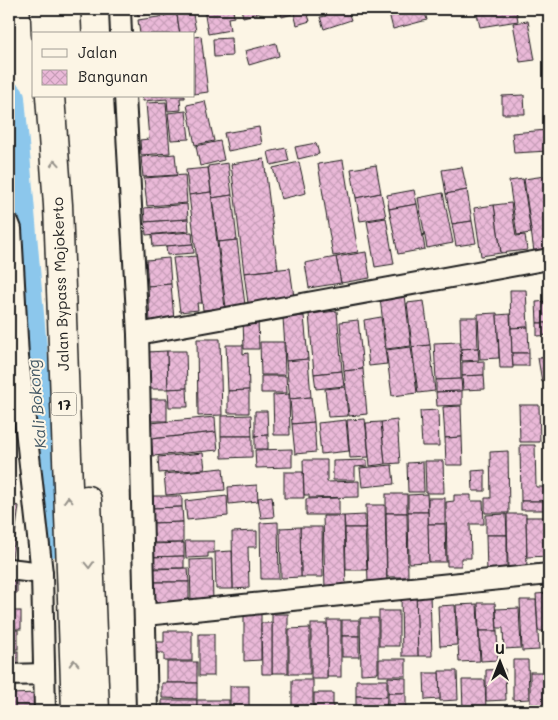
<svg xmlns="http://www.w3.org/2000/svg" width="558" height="720" font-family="Mali,sans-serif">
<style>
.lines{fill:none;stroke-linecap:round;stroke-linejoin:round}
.river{stroke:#8cc7ec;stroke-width:32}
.building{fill:url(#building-cross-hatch);stroke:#1c1c1c}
.minor-casing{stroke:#1c1c1c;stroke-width:24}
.highway-casing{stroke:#1c1c1c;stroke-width:31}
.minor{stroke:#fcf5e5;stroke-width:20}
.highway{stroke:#fcf5e5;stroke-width:28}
.oneway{stroke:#97938b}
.labels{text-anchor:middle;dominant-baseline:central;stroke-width:4;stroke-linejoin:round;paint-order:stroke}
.shield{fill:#fcf5e5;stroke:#5f5d58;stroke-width:1}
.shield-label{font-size:14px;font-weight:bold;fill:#1c1c1c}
.street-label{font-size:15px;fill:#1c1c1c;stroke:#fcf5e5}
.water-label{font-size:16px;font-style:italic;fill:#435865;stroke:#fcf5e5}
</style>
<defs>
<pattern id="building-cross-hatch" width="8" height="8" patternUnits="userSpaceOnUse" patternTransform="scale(1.25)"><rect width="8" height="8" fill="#eab9d8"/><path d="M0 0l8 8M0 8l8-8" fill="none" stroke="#c89eb9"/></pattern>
</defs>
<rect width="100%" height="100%" fill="#fcf5e5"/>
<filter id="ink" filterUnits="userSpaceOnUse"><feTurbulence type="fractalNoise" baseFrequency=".02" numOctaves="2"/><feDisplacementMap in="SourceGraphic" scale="10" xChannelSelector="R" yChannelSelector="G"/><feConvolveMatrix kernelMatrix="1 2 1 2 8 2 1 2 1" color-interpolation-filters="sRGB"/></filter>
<g filter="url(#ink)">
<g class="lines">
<polyline class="river" points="9,98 48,542"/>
</g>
<g class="building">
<polygon points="137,9 176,9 180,34 140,34 138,20 165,16 165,12 138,16"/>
<polygon points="176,9 192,9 196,31 180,34"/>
<polygon points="204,9 233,9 234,17 228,18 230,30 208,34"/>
<polygon points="241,9 270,9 270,10 243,17"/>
<polygon points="280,9 291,9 292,14 282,17"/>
<polygon points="293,9 306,9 310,21 297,25"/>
<polygon points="323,9 347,9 351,20 324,29 320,17 326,16"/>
<polygon points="388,9 424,9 427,20 393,29"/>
<polygon points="476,9 516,9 518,21 480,27"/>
<polygon points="528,21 535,60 520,62 513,23"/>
<polygon points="201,36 208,92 194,94 194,37"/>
<polygon points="231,38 232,56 214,57 213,39"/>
<polygon points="276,43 279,56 249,65 245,51"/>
<polygon points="524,95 525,114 502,114 502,96"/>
<polygon points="142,96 185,96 185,98 180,98 181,110 168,111 167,99 143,101"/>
<polygon points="205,101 214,141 195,145 187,105"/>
<polygon points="166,102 170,153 141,155 140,140 149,139 146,103"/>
<polygon points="186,111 189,139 171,140 168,113"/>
<polygon points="259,127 262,144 228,151 224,133"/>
<polygon points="547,130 548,151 514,153 512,133"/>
<polygon points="220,141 224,160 200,166 196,146"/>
<polygon points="316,143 319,154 298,159 295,147"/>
<polygon points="286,148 289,161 271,165 268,152"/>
<polygon points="175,154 177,175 143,177 141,157"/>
<polygon points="264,159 278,269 244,273 231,164"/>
<polygon points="343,160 358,252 333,256 318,164"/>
<polygon points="299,162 306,193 281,199 273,168"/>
<polygon points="228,163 232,195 212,198 208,166"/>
<polygon points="376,165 381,193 356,198 351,169"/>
<polygon points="462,167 467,190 446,194 442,170"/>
<polygon points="208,168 211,192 189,195 186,170"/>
<polygon points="545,169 549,169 549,194 548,195"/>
<polygon points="185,175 187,203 147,206 144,178"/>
<polygon points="545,176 549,206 549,250 534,252 524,179"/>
<polygon points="523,179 531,233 517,235 509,181"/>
<polygon points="414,190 417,204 389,209 387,195"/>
<polygon points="467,190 472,221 452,224 446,194"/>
<polygon points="211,192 225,308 203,310 189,195"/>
<polygon points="381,193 386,217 360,221 356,198"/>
<polygon points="443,193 453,243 427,248 418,198"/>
<polygon points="232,195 237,240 218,242 212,198"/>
<polygon points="511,203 516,236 525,235 527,250 501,253 494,205"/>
<polygon points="187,204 188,219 145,222 144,208"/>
<polygon points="417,204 425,249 398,254 389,209"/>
<polygon points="494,205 501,253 481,256 474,208"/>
<polygon points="386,218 394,264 375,267 367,221"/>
<polygon points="188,219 189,231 146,235 145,222"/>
<polygon points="472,221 476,243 456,246 452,224"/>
<polygon points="192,232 193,244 153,247 152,235"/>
<polygon points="237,240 245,305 226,308 218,242"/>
<polygon points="193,244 194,253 167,255 166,246"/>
<polygon points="366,252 370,278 341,283 336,257"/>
<polygon points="196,256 202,303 197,303 198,310 180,312 173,258"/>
<polygon points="336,257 341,283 309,288 305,263"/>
<polygon points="169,258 171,284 148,286 146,260"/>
<polygon points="290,268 294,297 248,303 244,273"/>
<polygon points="171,284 174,320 150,322 148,286"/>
<polygon points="510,290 526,290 528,327 511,328"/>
<polygon points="405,295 411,346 386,349 380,298"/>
<polygon points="424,301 430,345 412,347 407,303"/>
<polygon points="549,301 549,323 537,323 536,302"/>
<polygon points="337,311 342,371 314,374 309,314"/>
<polygon points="497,313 499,358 480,359 478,314"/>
<polygon points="510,314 513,368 500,368 497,315"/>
<polygon points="304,316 308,359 286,361 283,318"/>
<polygon points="381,317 387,364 369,366 364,320"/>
<polygon points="460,317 477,317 478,348 461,349"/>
<polygon points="243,319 258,319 259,349 244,349"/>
<polygon points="358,320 363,369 344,371 340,322"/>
<polygon points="537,323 549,323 549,335 537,336"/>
<polygon points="528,327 529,353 512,353 511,328"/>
<polygon points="197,339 220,339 222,415 198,416"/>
<polygon points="260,342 284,342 285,375 261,375"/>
<polygon points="460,342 461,379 436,380 434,343"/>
<polygon points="226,345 243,345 243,354 248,353 249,390 228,391"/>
<polygon points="430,345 435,391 418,393 412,347"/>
<polygon points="411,347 417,393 392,396 386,350"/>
<polygon points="478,348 479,360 462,361 461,349"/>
<polygon points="167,351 168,389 148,389 147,352"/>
<polygon points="167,351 186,351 187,388 168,389"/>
<polygon points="512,353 529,353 529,366 513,366"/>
<polygon points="549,357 549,381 542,382 538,358"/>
<polygon points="308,359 311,397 290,399 286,361"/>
<polygon points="484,361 484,375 462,376 462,362"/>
<polygon points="363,369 367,414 349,416 344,371"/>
<polygon points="342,371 344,386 316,389 314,374"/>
<polygon points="484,375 485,389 463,390 462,376"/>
<polygon points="261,376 286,376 287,393 261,393"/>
<polygon points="461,379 462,391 436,392 436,380"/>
<polygon points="345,387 348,416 328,417 325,389"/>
<polygon points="187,388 188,407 169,407 168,389"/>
<polygon points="249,390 249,413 228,413 228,391"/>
<polygon points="462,391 462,405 437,406 436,392"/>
<polygon points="289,394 290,435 274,435 273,395"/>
<polygon points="311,397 314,422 292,424 290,399"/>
<polygon points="148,399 167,399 167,421 149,421"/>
<polygon points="519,405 539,405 540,442 520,442"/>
<polygon points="461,406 462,437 445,438 443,407"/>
<polygon points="438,410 439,446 422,446 420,411"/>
<polygon points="255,411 267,411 268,435 255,436"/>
<polygon points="251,415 252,436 221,436 221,416"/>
<polygon points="215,417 216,432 151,439 150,423"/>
<polygon points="365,419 369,457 350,458 347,420"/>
<polygon points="346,420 349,451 321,454 318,423"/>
<polygon points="397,420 400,463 385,464 381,422"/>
<polygon points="314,422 316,452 295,454 292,424"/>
<polygon points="381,422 385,464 370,466 366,423"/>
<polygon points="216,432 218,450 153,456 151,439"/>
<polygon points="268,435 268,449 255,449 255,436"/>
<polygon points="221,436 252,436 252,457 222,458"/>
<polygon points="462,437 463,465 446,465 445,438"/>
<polygon points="520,445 535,445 536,487 545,487 545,501 521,501"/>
<polygon points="292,449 292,467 256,468 255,450"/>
<polygon points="508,451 509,513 485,513 485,498 491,498 490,452"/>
<polygon points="203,453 205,469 159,473 158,457"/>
<polygon points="303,460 327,460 327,482 359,481 359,497 309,498 309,495 304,495"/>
<polygon points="367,460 367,466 355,467 355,480 333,480 333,461"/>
<polygon points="425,461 443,461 444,493 426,493"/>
<polygon points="423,462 424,492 408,492 407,463"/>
<polygon points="392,465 394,484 362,487 360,468"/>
<polygon points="223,468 225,490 166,495 164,474"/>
<polygon points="485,470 485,491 473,491 472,471"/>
<polygon points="284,472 303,472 304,498 284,498"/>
<polygon points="9,481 15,482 12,504 9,503"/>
<polygon points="257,485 258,501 229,504 228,487"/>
<rect x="386" y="494" width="21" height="19"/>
<polygon points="427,494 428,512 408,512 408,495"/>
<polygon points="454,495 471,495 471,501 483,501 484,524 470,524 471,558 461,558 461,566 447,566 446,502 454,501"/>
<polygon points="153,496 182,496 182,507 153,508"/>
<polygon points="227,496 228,516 187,520 185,501"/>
<polygon points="272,496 274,517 261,518 258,498"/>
<polygon points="339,498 339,515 306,515 306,499"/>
<rect x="428" y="498" width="17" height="26"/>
<rect x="521" y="501" width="24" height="9"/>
<polygon points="9,504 19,506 11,566 9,566"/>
<polygon points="366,505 385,505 387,585 368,585"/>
<polygon points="182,507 183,522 153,523 153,508"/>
<polygon points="408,512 428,512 429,562 409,563"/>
<polygon points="386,513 407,513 408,577 387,577"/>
<polygon points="506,514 507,535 486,535 486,515"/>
<polygon points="507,514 526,514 527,571 508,572"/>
<polygon points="365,515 365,528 345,528 344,516"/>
<polygon points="323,516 344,516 346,589 325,589"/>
<polygon points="526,517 549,517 549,556 527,557"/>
<polygon points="183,522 183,543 154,543 153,523"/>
<polygon points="278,522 279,579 261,579 260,523"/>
<polygon points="428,524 445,524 446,562 429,562"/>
<polygon points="300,527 322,527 323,577 301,577"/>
<polygon points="300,527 301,577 281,578 280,528"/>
<polygon points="345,528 365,528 367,570 346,570"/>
<polygon points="257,531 257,547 248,547 249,588 233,589 232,532"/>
<polygon points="486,535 507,535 507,572 487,573"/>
<polygon points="185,541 214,541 214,553 208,553 208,557 186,558"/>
<polygon points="184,543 184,556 150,557 150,544"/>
<polygon points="232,551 233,589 216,589 215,552"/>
<polygon points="184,556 184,568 150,568 150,557"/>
<polygon points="212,559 213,603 191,603 190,560"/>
<polygon points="188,568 189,582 151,582 150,569"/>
<polygon points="9,572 17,572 17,593 9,593 9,609"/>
<rect x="151" y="582" width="38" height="25"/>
<polygon points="549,593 549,631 538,631 536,594"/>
<polygon points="416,594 430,594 432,656 418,656"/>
<polygon points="416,594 418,656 402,656 401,595"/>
<polygon points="520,600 536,600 539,650 522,651"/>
<polygon points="478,603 495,603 497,631 479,631"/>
<polygon points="477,604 480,661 459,662 456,605"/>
<polygon points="455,605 457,645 440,646 438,606"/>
<polygon points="519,608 521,648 504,649 503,628 497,628 496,609"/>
<rect x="9" y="611" width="12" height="18"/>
<polygon points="244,611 261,611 261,660 244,661"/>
<rect x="379" y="611" width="20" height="35"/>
<rect x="272" y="614" width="16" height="59"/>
<polygon points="360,618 378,618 378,673 361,674"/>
<rect x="327" y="620" width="14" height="57"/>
<rect x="342" y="620" width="17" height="16"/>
<polygon points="261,623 272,623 272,674 262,674"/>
<rect x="311" y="624" width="16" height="55"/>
<polygon points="310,628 310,674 289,674 289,629"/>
<rect x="9" y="630" width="9" height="19"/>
<polygon points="164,631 192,631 192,661 164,661 164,653 153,653 153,642 164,642"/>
<polygon points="479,631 497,631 498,660 481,661"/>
<rect x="199" y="634" width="15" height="42"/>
<rect x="342" y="636" width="17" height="21"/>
<rect x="9" y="651" width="9" height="19"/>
<rect x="379" y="659" width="27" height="17"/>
<polygon points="513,660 528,660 529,699 513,700"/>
<rect x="167" y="662" width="30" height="21"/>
<polygon points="505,669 506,700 486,701 486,670"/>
<polygon points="439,671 457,671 458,700 440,701"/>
<rect x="530" y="672" width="15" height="36"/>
<polygon points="424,673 439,673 440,699 425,700"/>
<polygon points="388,677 406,678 406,693 388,693"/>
<polygon points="292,680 313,680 313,708 292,709"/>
<polygon points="356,680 387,680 387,697 356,696"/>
<polygon points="462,680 485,680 486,710 463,711"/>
<polygon points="162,683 197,683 197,699 162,698"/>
<rect x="230" y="686" width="19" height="25"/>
<polygon points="39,693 39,708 10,708 10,694"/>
<rect x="314" y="693" width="19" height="18"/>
<rect x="388" y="693" width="18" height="18"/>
<polygon points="356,696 387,697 386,709 356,709"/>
<rect x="162" y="700" width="35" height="11"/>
<rect x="197" y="700" width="32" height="11"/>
<rect x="250" y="706" width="22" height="5"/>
<rect x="10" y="708" width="29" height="3"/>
<rect x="356" y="709" width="30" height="2"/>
</g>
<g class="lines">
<defs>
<g id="minor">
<polyline points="120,9 121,34"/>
<polyline points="125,96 138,334 147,711"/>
<polyline points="9,224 11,229 18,357 42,573 45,711"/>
<polyline points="138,334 549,259"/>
<polyline points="9,569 42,573"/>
<polyline points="145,615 549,574"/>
<polyline points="9,675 44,674"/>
</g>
<g id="highway">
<polyline points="45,9 46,34"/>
<polyline points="66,9 67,34"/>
<polyline points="50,96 58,205 76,711"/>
<polyline points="87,500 95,711"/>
</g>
</defs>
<use href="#minor" class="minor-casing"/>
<use href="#highway" class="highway-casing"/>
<use href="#minor" class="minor"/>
<use href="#highway" class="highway"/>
</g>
<defs><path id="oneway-chevron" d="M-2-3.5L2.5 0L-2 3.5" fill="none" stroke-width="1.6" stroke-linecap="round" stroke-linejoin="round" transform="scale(1.25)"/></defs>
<g class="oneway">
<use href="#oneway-chevron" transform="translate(55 163) rotate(-94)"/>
<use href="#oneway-chevron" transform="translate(68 500) rotate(-92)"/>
<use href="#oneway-chevron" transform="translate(89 565) rotate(88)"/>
<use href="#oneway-chevron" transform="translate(74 663) rotate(-92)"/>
</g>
</g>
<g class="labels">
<rect class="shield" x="51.5" y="392.5" width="25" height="23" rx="4"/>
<g class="shield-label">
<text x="64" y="404">17</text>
</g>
<g class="street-label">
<text transform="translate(60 284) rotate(-92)">Jalan Bypass Mojokerto</text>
</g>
<g class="water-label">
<text transform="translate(36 404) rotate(-95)">Kali Bokong</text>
</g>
</g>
<rect width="558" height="720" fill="none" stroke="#fcf5e5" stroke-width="30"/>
<rect x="15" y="15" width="528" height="690" fill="none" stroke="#1c1c1c" stroke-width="2" filter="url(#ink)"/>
<rect x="32" y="32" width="162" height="65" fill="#fcf5e5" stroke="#a29e95"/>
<rect x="42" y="49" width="25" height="8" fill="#fcf5e5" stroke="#a29e95"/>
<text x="78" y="58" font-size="15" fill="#1c1c1c">Jalan</text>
<rect x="42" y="70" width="25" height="15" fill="url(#building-cross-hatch)" stroke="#a29e95"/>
<text x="78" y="82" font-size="15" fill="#1c1c1c">Bangunan</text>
<g transform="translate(500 662)" stroke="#fcf5e5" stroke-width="4" paint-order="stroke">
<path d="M0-4L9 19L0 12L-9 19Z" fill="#1c1c1c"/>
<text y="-8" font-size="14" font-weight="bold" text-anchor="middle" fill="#1c1c1c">U</text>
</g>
</svg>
